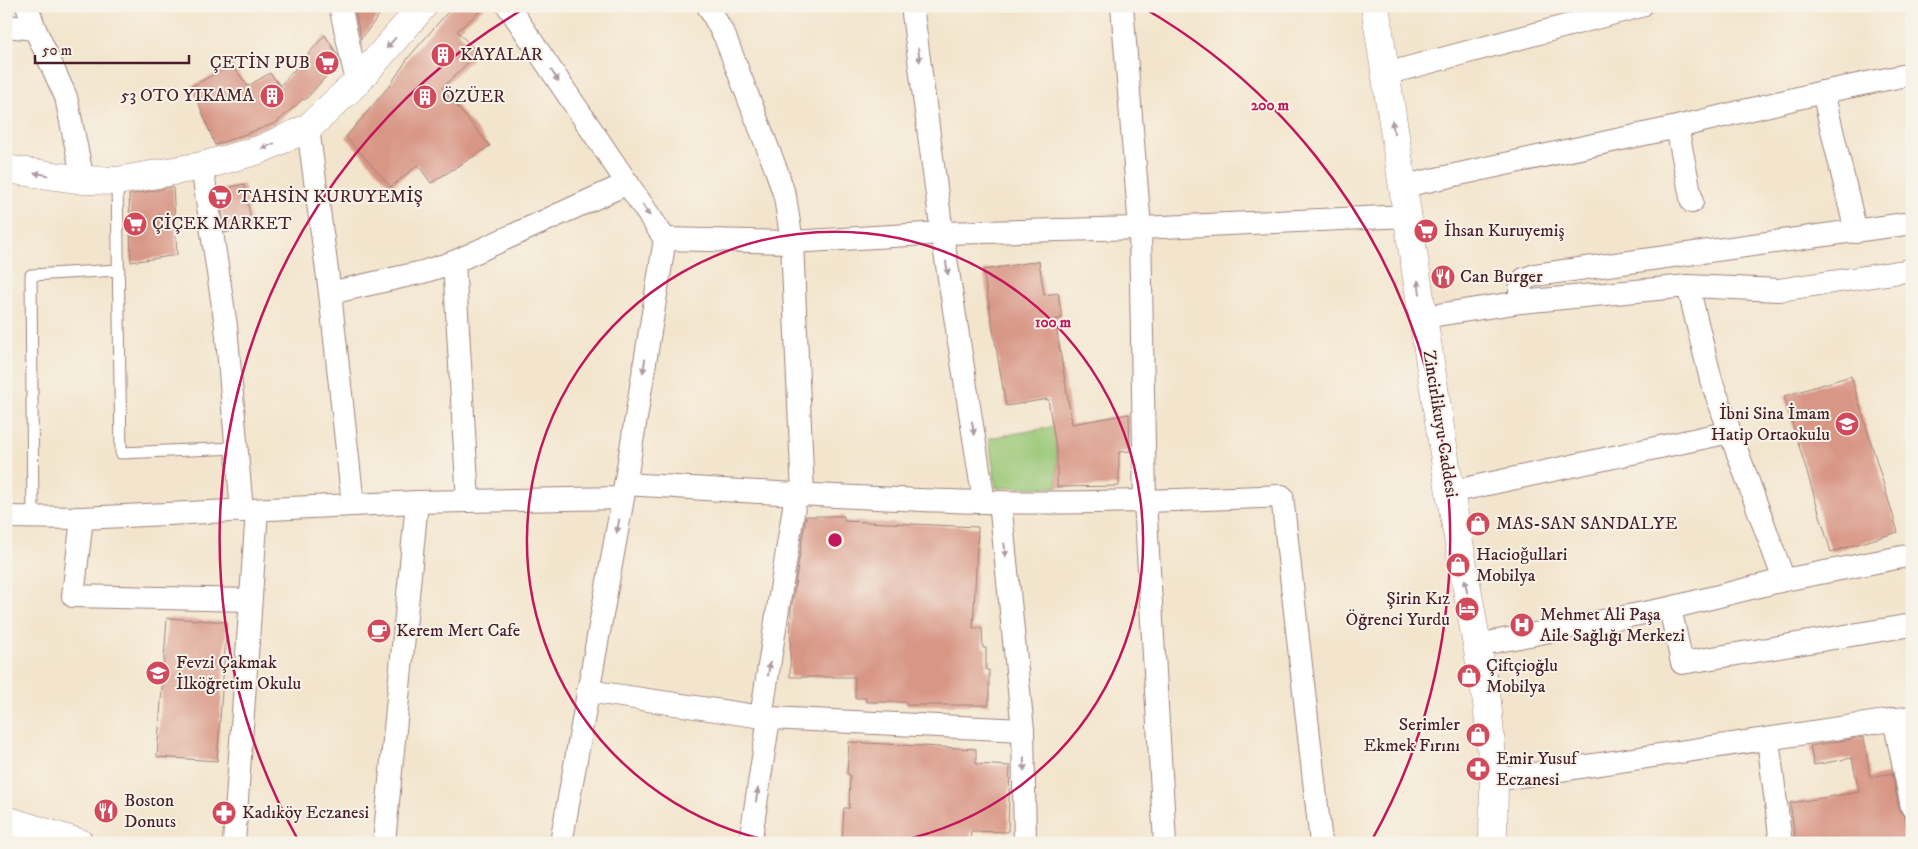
<svg xmlns="http://www.w3.org/2000/svg" width="1918" height="849" font-family="'IM FELL DW Pica',serif">
<style>
.green{fill:#98c674;stroke:#717250}
.building{fill:#d89685}
.lines{fill:none;stroke-linecap:round;stroke-linejoin:round}
.service-casing{stroke:#9e827c;stroke-width:13}
.minor-casing{stroke:#9e827c;stroke-width:24}
.primary-casing{stroke:#9e827c;stroke-width:29}
.service{stroke:#fff;stroke-width:11}
.minor{stroke:#fff;stroke-width:22}
.primary{stroke:#fff;stroke-width:28}
.oneway{fill:#ae9aa0}
.ring{fill:none;stroke:#c2185b;stroke-width:2.5}
.labels{text-anchor:middle;dominant-baseline:central;stroke-width:4;stroke-linejoin:round;paint-order:stroke}
.poi-label{font-size:18px;fill:#4a1f2b;stroke:#f7f3e8;text-anchor:start}
.street-label{font-size:18px;fill:#4a1f2b;stroke:#f7f3e8}
.centre{fill:#c2185b;stroke:#f7f3e8;stroke-width:2.5}
.ring-label{font-size:15px;text-anchor:middle;font-weight:bold;fill:#c2185b;stroke:#f7f3e8;stroke-width:4;stroke-linejoin:round;paint-order:stroke}
</style>
<rect width="100%" height="100%" fill="#f7f3e8"/>
<filter id="ink" filterUnits="userSpaceOnUse"><feTurbulence type="fractalNoise" baseFrequency=".02" numOctaves="2"/><feDisplacementMap in="SourceGraphic" scale="10" xChannelSelector="R" yChannelSelector="G"/><feConvolveMatrix kernelMatrix="1 2 1 2 8 2 1 2 1" color-interpolation-filters="sRGB"/></filter>
<filter id="wash" filterUnits="userSpaceOnUse"><feTurbulence type="fractalNoise" baseFrequency=".0096" numOctaves="4" result="noise"/><feDisplacementMap in="SourceGraphic" scale="20" xChannelSelector="R" yChannelSelector="G"/><feGaussianBlur stdDeviation="1.12" result="paint"/><feColorMatrix in="noise" values="0 0 0 0 0 0 0 0 0 0 0 0 0 0 0 0 0 1.4 0 .05"/><feComposite in="paint" operator="in"/></filter>
<g filter="url(#wash)">
<rect width="100%" height="100%" fill="#f3e5cd"/>
<polygon class="green" points="1053,427 1057,454 1057,487 996,488 989,438"/>
<g id="blocks">
<g class="building">
<polygon points="354,6 386,6 361,39"/>
<polygon points="453,6 486,6 457,31 478,53 442,88 490,146 431,183 418,165 391,187 346,137 390,85 408,58"/>
<polygon points="325,35 338,56 339,62 305,100 303,99 276,123 215,145 192,86 232,65 248,86 270,73 280,86"/>
<polygon points="244,184 252,225 225,233 219,190"/>
<polygon points="173,187 177,255 131,262 129,195"/>
<polygon points="1039,261 1044,295 1058,293 1062,318 1055,320 1072,424 1129,414 1130,451 1119,452 1119,486 1057,487 1057,454 1048,399 1006,406 983,270"/>
<polygon points="1851,376 1898,532 1831,552 1784,396"/>
<polygon points="806,516 844,516 844,521 978,527 973,628 982,628 983,648 986,648 986,670 989,670 989,705 906,705 906,702 866,702 866,698 855,698 855,677 790,677 791,610"/>
<polygon points="167,618 227,622 217,761 157,757"/>
<polygon points="1864,737 1870,777 1892,773 1899,810 1905,817 1909,843 1796,843 1790,803 1859,792 1852,758 1814,765 1810,746"/>
<polygon points="849,742 976,749 976,764 1010,766 1008,832 971,831 970,843 887,843 842,840 844,808 849,808 850,775 847,774"/>
</g>
</g>
</g>
<g filter="url(#ink)">
<use href="#blocks" fill-opacity="0" stroke="#9e827c" stroke-width="1"/>
<g class="lines">
<defs>
<g id="service">
<polyline points="117,181 121,453 237,448"/>
<polyline points="33,517 31,275 119,270"/>
</g>
<g id="minor">
<polyline points="27,6 35,29 66,97 83,180"/>
<polyline points="340,6 357,82"/>
<polyline points="508,6 665,239 623,498 561,843"/>
<polyline points="708,6 725,37 777,172 785,197 792,242 803,495"/>
<polyline points="912,6 942,233 984,502"/>
<polyline points="1122,6 1140,228 1145,501 1165,843"/>
<polyline points="6,26 35,29"/>
<polyline points="1385,74 1641,6"/>
<polyline points="1823,92 1856,232"/>
<polyline points="1677,127 1692,202"/>
<polyline points="308,128 330,293 353,505"/>
<polyline points="202,166 226,326 242,511"/>
<polyline points="1404,186 1677,127 1823,92 1912,74"/>
<polyline points="665,239 792,242 942,233 1140,228 1408,216"/>
<polyline points="454,262 468,501"/>
<polyline points="1688,286 1711,380 1784,580"/>
<polyline points="330,293 423,272 454,262 628,183"/>
<polyline points="1521,302 1520,289 1524,279 1535,275 1912,223"/>
<polyline points="1424,317 1521,302 1688,286 1779,290 1912,270"/>
<path d="M 625,484 C 744,491 864,499 983,502 C 1083,504 1182,500 1282,496 L 1321,843"/>
<polyline points="1450,492 1730,432"/>
<polyline points="1000,502 1023,730 1025,843"/>
<polyline points="6,517 82,518 417,502 623,498"/>
<polyline points="82,518 73,596 250,600"/>
<polyline points="1670,608 1682,663 1912,625"/>
<polyline points="1477,645 1670,608 1784,580 1912,555"/>
<polyline points="588,691 769,718 1023,730"/>
<polyline points="761,717 796,494"/>
<polyline points="1894,719 1912,807"/>
<polyline points="1768,739 1781,843"/>
<polyline points="1494,780 1912,717"/>
<polyline points="234,843 257,510"/>
<polyline points="384,843 417,502"/>
<polyline points="750,843 769,718"/>
</g>
<g id="primary">
<polyline points="1375,6 1450,492 1487,702 1494,780 1493,843"/>
<polyline points="6,169 83,180 117,181 202,166 259,150 308,128 357,82 423,6"/>
<polyline points="6,820 80,843"/>
</g>
</defs>
<use href="#service" class="service-casing"/>
<use href="#minor" class="minor-casing"/>
<use href="#primary" class="primary-casing"/>
<use href="#service" class="service"/>
<use href="#minor" class="minor"/>
<use href="#primary" class="primary"/>
</g>
<defs><path id="oneway-solid" d="M-6-.8H1V-3.2L6.5 0L1 3.2V.8H-6Z" transform="scale(1.25)"/></defs>
<g class="oneway">
<use href="#oneway-solid" transform="translate(391 43) rotate(131)"/>
<use href="#oneway-solid" transform="translate(919 55) rotate(83)"/>
<use href="#oneway-solid" transform="translate(555 76) rotate(56)"/>
<use href="#oneway-solid" transform="translate(1393 127) rotate(-99)"/>
<use href="#oneway-solid" transform="translate(268 146) rotate(158)"/>
<use href="#oneway-solid" transform="translate(41 174) rotate(-171)"/>
<use href="#oneway-solid" transform="translate(646 210) rotate(57)"/>
<use href="#oneway-solid" transform="translate(947 268) rotate(81)"/>
<use href="#oneway-solid" transform="translate(1419 287) rotate(-98)"/>
<use href="#oneway-solid" transform="translate(644 366) rotate(99)"/>
<use href="#oneway-solid" transform="translate(973 428) rotate(81)"/>
<use href="#oneway-solid" transform="translate(618 526) rotate(101)"/>
<use href="#oneway-solid" transform="translate(1005 550) rotate(84)"/>
<use href="#oneway-solid" transform="translate(1466 586) rotate(-100)"/>
<use href="#oneway-solid" transform="translate(769 669) rotate(-81)"/>
<use href="#oneway-solid" transform="translate(1024 764) rotate(89)"/>
<use href="#oneway-solid" transform="translate(757 795) rotate(-81)"/>
</g>
</g>
<g class="ring">
<path d="M776 842A308 308 0 1 1 894 842"/>
<path d="M297 838A615 615 0 0 1 527 7M1142 7A615 615 0 0 1 1373 838"/>
</g>
<defs>
<symbol id="building-disc" viewBox="-11 -11 22 22"><circle r="9.5" fill="#d1495b" stroke="#f7f3e8"/><path d="M-4-6H4V6H1V3H-1V6H-4ZM-2.5-4.3h1.7v1.8h-1.7ZM.8-4.3h1.7v1.8H.8ZM-2.5-1h1.7V.8h-1.7ZM.8-1h1.7V.8H.8Z" fill="#fff"/></symbol>
<symbol id="supermarket-disc" viewBox="-11 -11 22 22"><circle r="9.5" fill="#d1495b" stroke="#f7f3e8"/><path d="M-6-5.5h2.5l.6 2H6L4.5 2H-2.5L-4.4-4H-6ZM-1.5 3.2a1.3 1.3 0 1 0 .1 0ZM3 3.2a1.3 1.3 0 1 0 .1 0Z" fill="#fff"/></symbol>
<symbol id="restaurant-disc" viewBox="-11 -11 22 22"><circle r="9.5" fill="#d1495b" stroke="#f7f3e8"/><path d="M-5-6h1v4h1v-4h1v4h1v-4h1v5L-1.5 .5V6h-2V.5L-5-1ZM5-6V6H3V1.5H1.5Q1.5-4 5-6Z" fill="#fff"/></symbol>
<symbol id="school-disc" viewBox="-11 -11 22 22"><circle r="9.5" fill="#d1495b" stroke="#f7f3e8"/><path d="M0-5L7-2L0 1L-7-2ZM-4 1L0 2.5L4 1V4Q0 6-4 4Z" fill="#fff"/></symbol>
<symbol id="shop-disc" viewBox="-11 -11 22 22"><circle r="9.5" fill="#d1495b" stroke="#f7f3e8"/><path d="M-5-2.5h2.3a2.7 3.5 0 0 1 5.4 0H5L5.5 6h-11ZM-1.5-2.5h3a1.5 2.3 0 0 0-3 0Z" fill="#fff"/></symbol>
<symbol id="hotel-disc" viewBox="-11 -11 22 22"><circle r="9.5" fill="#d1495b" stroke="#f7f3e8"/><path d="M-6-4.5h1.5V1H6V5H4.5V3h-9V5H-6ZM-4 0a1.8 1.8 0 1 1 3.6 0ZM.5 0V-2.5h3Q6-2.5 6 0Z" fill="#fff"/></symbol>
<symbol id="hospital-disc" viewBox="-11 -11 22 22"><circle r="9.5" fill="#d1495b" stroke="#f7f3e8"/><path d="M-5-5h3v3.5h4V-5h3V5h-3V1.5h-4V5h-3Z" fill="#fff"/></symbol>
<symbol id="cafe-disc" viewBox="-11 -11 22 22"><circle r="9.5" fill="#d1495b" stroke="#f7f3e8"/><path d="M-5.5-4.5H6V0H3Q3 3.5 0 3.5H-2.5Q-5.5 3.5-5.5 0ZM3-3.2v2h1.7v-2ZM-6 4.5H4V6H-6Z" fill="#fff"/></symbol>
<symbol id="pharmacy-disc" viewBox="-11 -11 22 22"><circle r="9.5" fill="#d1495b" stroke="#f7f3e8"/><path d="M-2-6h4v4h4v4h-4v4h-4v-4h-4v-4h4Z" fill="#fff"/></symbol>
</defs>
<g fill-rule="evenodd">
<use href="#building-disc" x="429" y="41" width="28" height="28"/>
<use href="#supermarket-disc" x="313" y="49" width="28" height="28"/>
<use href="#building-disc" x="258" y="82" width="28" height="28"/>
<use href="#building-disc" x="411" y="83" width="28" height="28"/>
<use href="#supermarket-disc" x="206" y="183" width="28" height="28"/>
<use href="#supermarket-disc" x="121" y="210" width="28" height="28"/>
<use href="#supermarket-disc" x="1412" y="217" width="28" height="28"/>
<use href="#restaurant-disc" x="1429" y="263" width="28" height="28"/>
<use href="#school-disc" x="1833" y="410" width="28" height="28"/>
<use href="#shop-disc" x="1464" y="510" width="28" height="28"/>
<use href="#shop-disc" x="1444" y="551" width="28" height="28"/>
<use href="#hotel-disc" x="1453" y="595" width="28" height="28"/>
<use href="#hospital-disc" x="1508" y="611" width="28" height="28"/>
<use href="#cafe-disc" x="365" y="617" width="28" height="28"/>
<use href="#school-disc" x="144" y="659" width="28" height="28"/>
<use href="#shop-disc" x="1455" y="662" width="28" height="28"/>
<use href="#shop-disc" x="1464" y="721" width="28" height="28"/>
<use href="#pharmacy-disc" x="1464" y="755" width="28" height="28"/>
<use href="#restaurant-disc" x="92" y="797" width="28" height="28"/>
<use href="#pharmacy-disc" x="210" y="799" width="28" height="28"/>
</g>
<g class="labels">
<g class="poi-label">
<text x="460" y="55">KAYALAR</text>
<text x="310" y="63" text-anchor="end">ÇETİN PUB</text>
<text x="254" y="96" text-anchor="end">53 OTO YIKAMA</text>
<text x="442" y="97">ÖZÜER</text>
<text x="238" y="197">TAHSİN KURUYEMİŞ</text>
<text x="152" y="224">ÇİÇEK MARKET</text>
<text x="1444" y="231">İhsan Kuruyemiş</text>
<text x="1460" y="277">Can Burger</text>
<text x="1830" y="414" text-anchor="end">İbni Sina İmam<tspan x="1830" dy="21">Hatip Ortaokulu</tspan></text>
<text x="1496" y="524">MAS-SAN SANDALYE</text>
<text x="1476" y="555">Hacioǧullari<tspan x="1476" dy="21">Mobilya</tspan></text>
<text x="1450" y="599" text-anchor="end">Şirin Kız<tspan x="1450" dy="21">Öğrenci Yurdu</tspan></text>
<text x="1540" y="615">Mehmet Ali Paşa<tspan x="1540" dy="21">Aile Sağlığı Merkezi</tspan></text>
<text x="396" y="631">Kerem Mert Cafe</text>
<text x="176" y="663">Fevzi Çakmak<tspan x="176" dy="21">İlköğretim Okulu</tspan></text>
<text x="1486" y="666">Çiftçioğlu<tspan x="1486" dy="21">Mobilya</tspan></text>
<text x="1460" y="725" text-anchor="end">Serimler<tspan x="1460" dy="21">Ekmek Fırını</tspan></text>
<text x="1496" y="759">Emir Yusuf<tspan x="1496" dy="21">Eczanesi</tspan></text>
<text x="124" y="801">Boston<tspan x="124" dy="21">Donuts</tspan></text>
<text x="242" y="813">Kadıköy Eczanesi</text>
</g>
<g class="street-label">
<text transform="translate(1440 424) rotate(81)">Zincirlikuyu Caddesi</text>
</g>
</g>
<circle cx="835" cy="540" r="8" class="centre"/>
<g class="ring-label">
<text x="1270" y="110">200 m</text>
<text x="1053" y="327">100 m</text>
</g>
<rect width="1918" height="849" fill="none" stroke="#f7f3e8" stroke-width="25"/>
<path d="M35 55v8h154v-8" fill="none" stroke="#4a1f2b" stroke-width="2.5"/>
<text x="42" y="55" font-size="15" fill="#4a1f2b" stroke="#f7f3e8" stroke-width="4" paint-order="stroke">50 m</text>
</svg>
